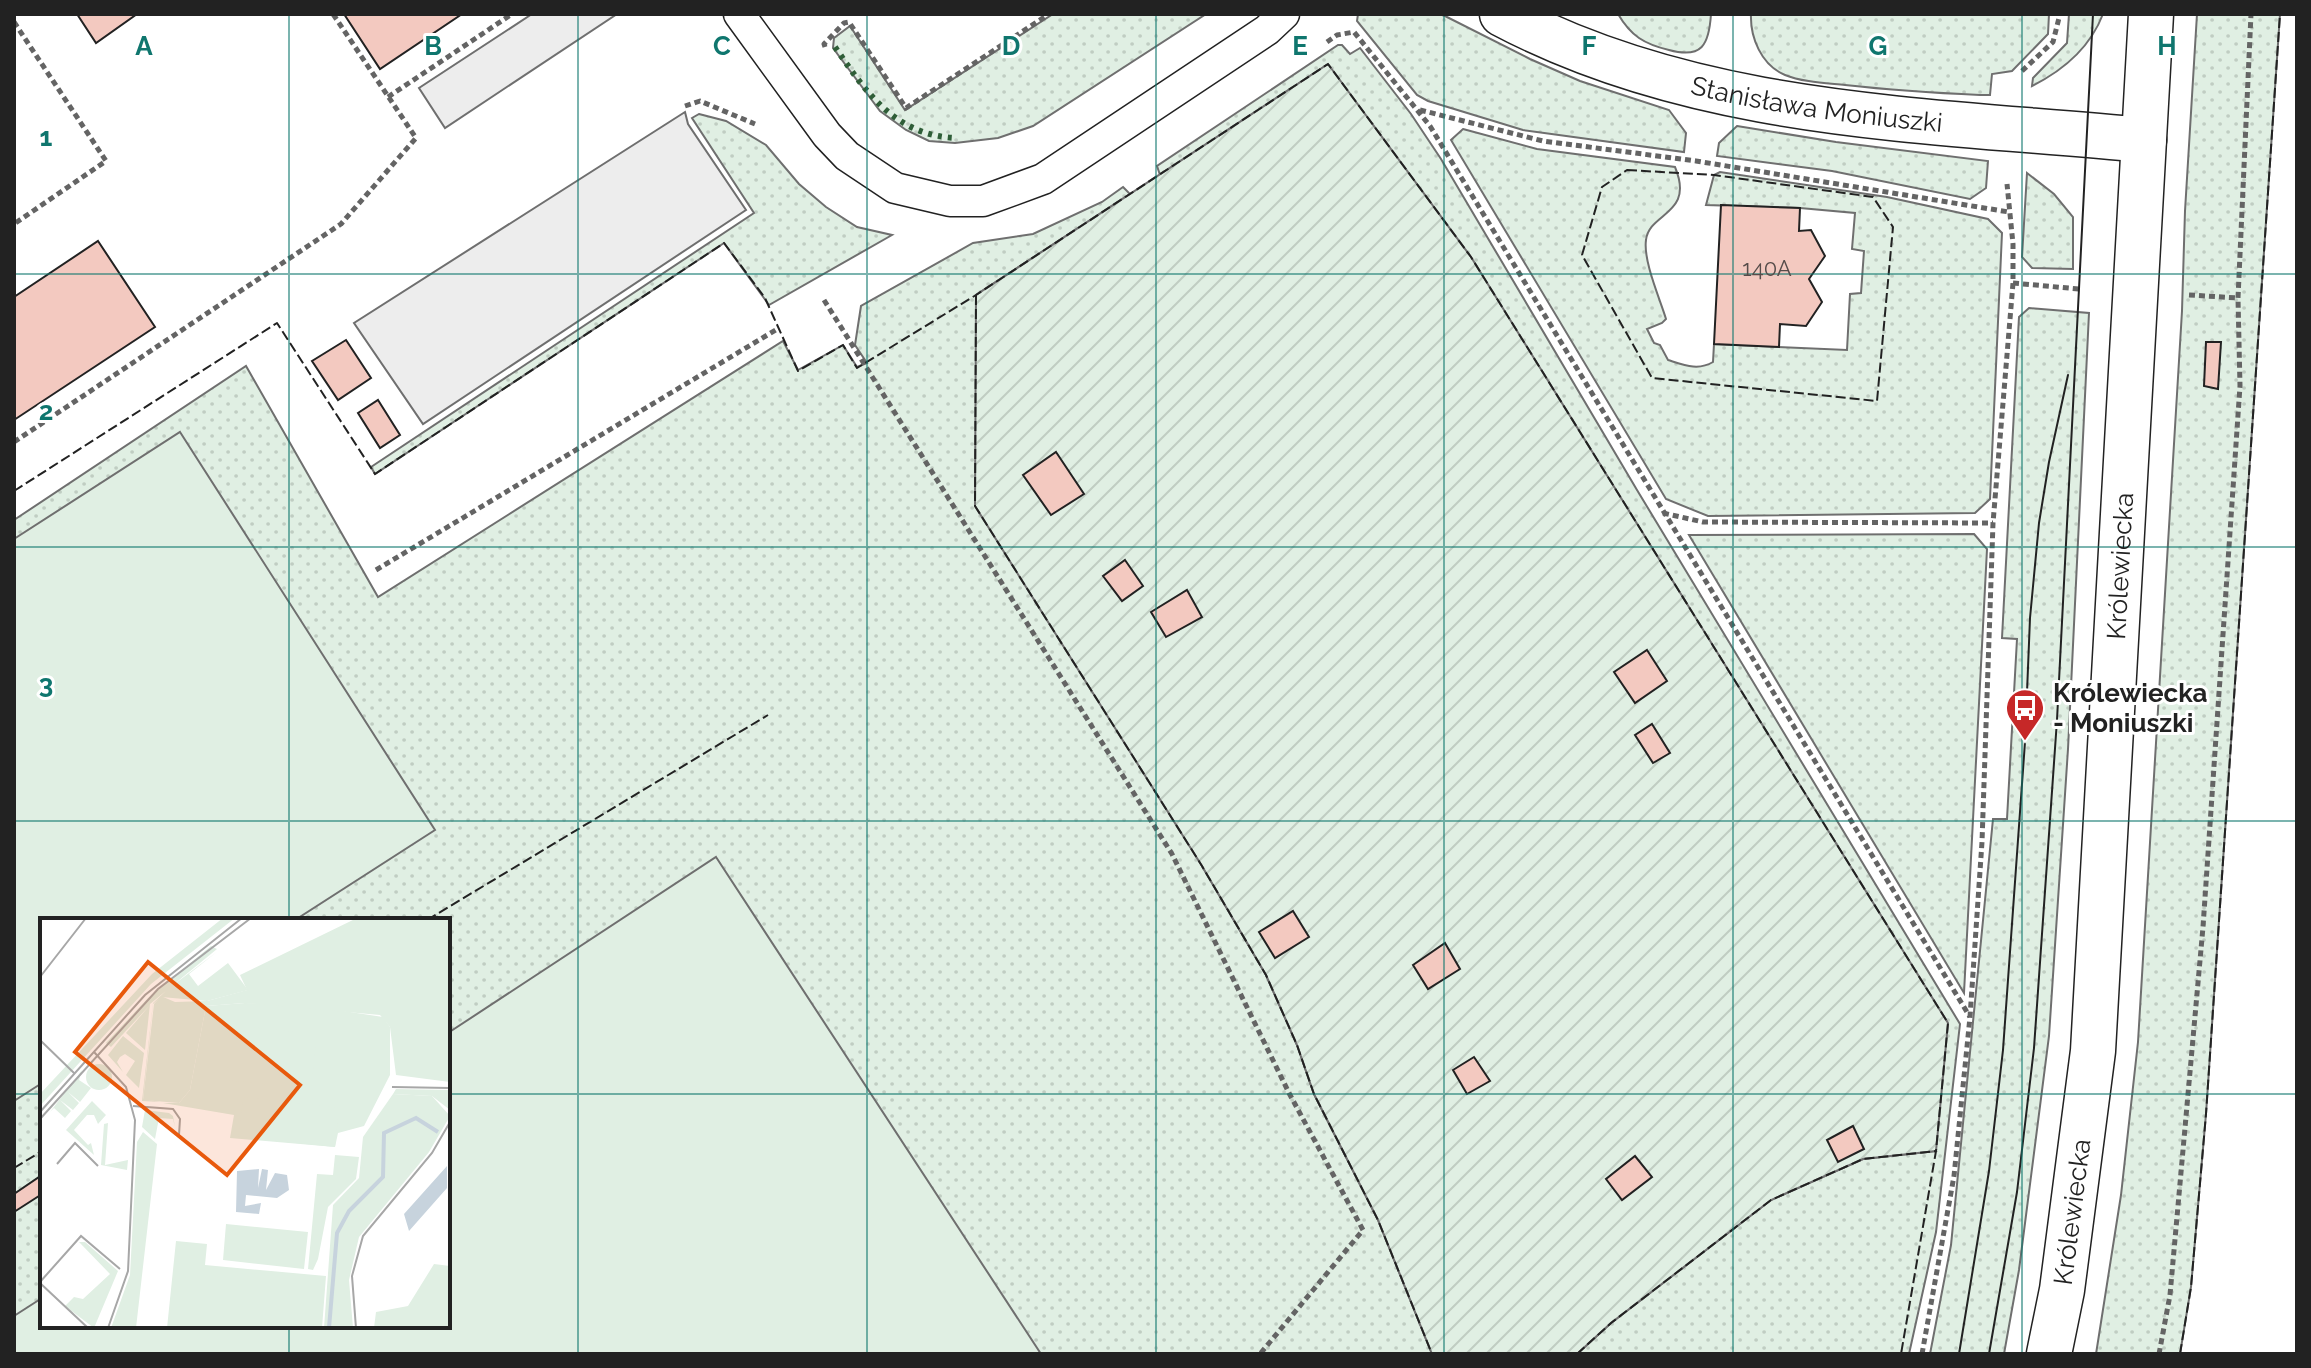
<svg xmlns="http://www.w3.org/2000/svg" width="2311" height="1368" font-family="Raleway,sans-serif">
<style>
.grass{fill:url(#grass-dots);stroke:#6f6f6f;stroke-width:2;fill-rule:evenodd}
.park{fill:#e0efe3;stroke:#6f6f6f;stroke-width:2}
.garden{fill:url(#garden-furrows);stroke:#6f6f6f;stroke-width:2}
.parking{fill:#ededed;stroke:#6f6f6f;stroke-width:2}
.building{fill:#f3c9c0;stroke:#222;stroke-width:2}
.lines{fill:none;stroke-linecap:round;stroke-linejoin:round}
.lane-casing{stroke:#222;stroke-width:33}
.street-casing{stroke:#222;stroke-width:47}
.secondary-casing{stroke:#222;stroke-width:47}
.path{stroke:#646464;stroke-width:5;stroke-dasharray:6 4;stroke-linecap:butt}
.lane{stroke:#fff;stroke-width:30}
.street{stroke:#fff;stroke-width:44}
.secondary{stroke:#fff;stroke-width:44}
.tram{stroke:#222;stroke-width:2}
.hedge{stroke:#2f5e38;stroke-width:6;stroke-dasharray:4 6;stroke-linecap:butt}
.fence{stroke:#222;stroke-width:2;stroke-dasharray:10 4;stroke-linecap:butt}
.grid{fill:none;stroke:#0f766e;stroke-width:2;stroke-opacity:0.55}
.labels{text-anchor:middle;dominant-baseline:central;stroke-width:6;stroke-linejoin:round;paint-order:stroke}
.number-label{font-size:22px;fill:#564c4a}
.street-label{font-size:26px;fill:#222;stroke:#fff}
.poi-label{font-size:26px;font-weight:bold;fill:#222;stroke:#fff;text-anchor:start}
.inset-river{fill:none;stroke:#c7d3dd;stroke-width:4}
.inset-road{fill:none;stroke:#a7a7a7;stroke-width:2}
.view{fill:#e8590c;fill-opacity:0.15;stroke:#e8590c;stroke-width:4}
.inset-edge{fill:none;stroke:#222;stroke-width:4}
.grid-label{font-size:26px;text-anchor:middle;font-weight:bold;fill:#0f766e;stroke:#fff;stroke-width:6;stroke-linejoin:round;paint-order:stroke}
</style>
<defs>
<pattern id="grass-dots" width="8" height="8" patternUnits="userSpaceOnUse" patternTransform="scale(2)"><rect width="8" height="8" fill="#e0efe3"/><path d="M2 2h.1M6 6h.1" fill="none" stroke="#c0cdc2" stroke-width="1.8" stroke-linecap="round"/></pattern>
<pattern id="garden-furrows" width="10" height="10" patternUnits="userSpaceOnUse" patternTransform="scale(2)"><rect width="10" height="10" fill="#e0efe3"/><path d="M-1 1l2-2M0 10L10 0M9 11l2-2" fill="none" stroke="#c0cdc2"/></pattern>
</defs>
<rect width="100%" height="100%" fill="#fff"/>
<g class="grass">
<polygon points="1053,14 1206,14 1033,126 998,138 955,143 929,141 906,130 880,111 833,48 834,38 850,26 905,110"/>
<polygon points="1358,14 1439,14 1445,16 1530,59 1580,81 1669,110 1686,133 1684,152 1523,130 1428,101 1417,95 1357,21"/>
<path d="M 1618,14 L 1711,14 C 1709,45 1702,59 1669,50 C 1644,44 1631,36 1618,14 Z"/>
<path d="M 1751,14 L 2049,14 L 2048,34 L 2012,71 L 1992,74 L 1990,95 L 1980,95 C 1935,93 1890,90 1845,85 C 1826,83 1802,82 1785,75 C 1761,65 1750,37 1751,14 Z"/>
<path d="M 2069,14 L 2103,14 C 2090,48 2064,70 2032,86 L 2033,78 L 2067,43 Z"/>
<polygon points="2197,14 2280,14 2206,1114 2191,1287 2180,1354 2096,1354 2121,1195 2138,1042 2182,311 2185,211"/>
<polygon points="1338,45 1342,45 1350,54 1360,48 1411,114 1441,159 1637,490 1960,1024 1936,1232 1909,1354 1577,1354 1611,1323 1771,1200 1863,1159 1936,1151 1327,65 1160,175 1157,166"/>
<polygon points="699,114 726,121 766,145 799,184 826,207 857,227 892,235 769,305 724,243 375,474 371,467 754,213 692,118"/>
<polygon points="1737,126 1836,142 1988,161 1986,188 1970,199 1832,171 1717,156 1719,143"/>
<path d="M 1463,129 L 1537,149 L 1675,167 C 1695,215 1649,212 1646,240 C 1643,261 1660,299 1666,319 L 1662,323 L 1647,329 L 1654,343 L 1660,345 L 1668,360 C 1684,365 1698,371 1713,362 L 1714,344 L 1847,350 L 1850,294 L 1861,293 L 1864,251 L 1852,249 L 1855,213 L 1800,208 L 1706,205 L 1714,175 L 1720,172 L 1887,197 L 1988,219 L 2002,233 L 1990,499 L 1975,513 L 1708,516 L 1666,499 L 1451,140 Z"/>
<polygon points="2027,173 2054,194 2073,217 2073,269 2032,268 2022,257"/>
<path d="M 1123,187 L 1130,194 L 976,295 L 1202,866 L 1266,975 L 1297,1045 L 1314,1094 L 1378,1220 L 1432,1354 L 14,1354 L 14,520 L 246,366 L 378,597 L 783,341 L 798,370 L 843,345 L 857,367 L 867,363 L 855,345 L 861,306 L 973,243 L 1033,234 L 1102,202 ZM 42,920 L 448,920 L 448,1326 L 42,1326 Z"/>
<polygon points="2029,308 2089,313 2068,749 2049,1036 2019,1270 2004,1354 1930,1354 1951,1245 1993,819 2007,819 2017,639 2002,638 2019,317"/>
<polygon points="1974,534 1987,549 1964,993 1689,535"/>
</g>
<g class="park">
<polygon points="180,432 435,830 295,920 42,920 42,1083 14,1101 14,539"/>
<polygon points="716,857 1041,1354 14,1354 14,1316 42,1298 42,1326 448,1326 448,1033"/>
</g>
<polygon class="garden" points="1328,64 1471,257 1948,1023 1936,1151 1863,1159 1771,1200 1611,1323 1577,1354 1432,1354 1378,1220 1314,1094 1297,1045 1266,975 1202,866 975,506 976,295"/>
<g class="parking">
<polygon points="532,14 617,14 445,128 419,88"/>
<polygon points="685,112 688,124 746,210 423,424 354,323"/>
</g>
<g class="building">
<polygon points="77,14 137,14 96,43"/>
<polygon points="344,14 462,14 380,69"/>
<polygon points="1721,205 1800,208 1799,231 1811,230 1825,256 1809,279 1822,302 1806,326 1780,324 1779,347 1714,344"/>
<polygon points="98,241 155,327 14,420 14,297"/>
<polygon points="346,340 371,378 338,400 312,361"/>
<polygon points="2206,342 2221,342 2218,389 2204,386"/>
<polygon points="378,400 400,435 380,448 358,413"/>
<polygon points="1056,452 1084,494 1051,515 1023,475"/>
<polygon points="1125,560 1143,586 1122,601 1103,576"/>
<polygon points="1187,590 1202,617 1166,637 1151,612"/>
<polygon points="1647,650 1667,681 1635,703 1614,672"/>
<polygon points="1652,724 1670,753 1653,763 1635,735"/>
<polygon points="1293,911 1309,937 1275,958 1259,932"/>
<polygon points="1445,943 1460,969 1428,989 1413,965"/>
<polygon points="1474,1057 1490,1081 1467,1094 1453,1070"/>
<polygon points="1853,1126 1864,1149 1838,1162 1827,1140"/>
<polygon points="1635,1156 1652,1177 1622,1200 1606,1179"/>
<polygon points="42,1175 42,1194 14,1212 14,1194"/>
</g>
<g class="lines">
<defs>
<polyline id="lane" points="739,14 827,135 847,156 895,188 950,201 983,201 1043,179 1267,30 1284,14"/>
<g id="street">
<path id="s1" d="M 1502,14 C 1700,119 1926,119 2144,140"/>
</g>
<g id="secondary">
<path id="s2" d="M 2049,1354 L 2062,1290 L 2093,1051 L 2151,14"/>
</g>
</defs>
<use href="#lane" class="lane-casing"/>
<use href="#street" class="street-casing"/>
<use href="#secondary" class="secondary-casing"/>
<g class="path">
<polyline points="14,22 106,161 14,224"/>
<polyline points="1327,42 1337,35 1354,32 1430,126 1970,1017"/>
<polyline points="825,47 824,44 844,23 849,22 906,108 1046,16 1044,14"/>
<polyline points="2022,71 2053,42 2060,14"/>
<polyline points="388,97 512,14"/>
<polyline points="685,106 700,101 755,124"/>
<polyline points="1420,110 1543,141 1696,161 2009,212"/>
<polyline points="2013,283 2079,289"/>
<polyline points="2189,295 2238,298"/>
<polyline points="824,300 1172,854 1289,1093 1363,1230 1260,1354"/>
<polyline points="14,442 341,224 416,138 333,14"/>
<polyline points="1663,513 1703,522 1993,523"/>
<polyline points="376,570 779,328"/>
<polyline points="1922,1354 1954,1176 1970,1017 1982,842 1993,523 2013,283 2013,244 2007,184"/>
<polyline points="2159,1354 2170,1295 2203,927 2240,386 2238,298 2251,14"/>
</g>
<use href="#lane" class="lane"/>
<use href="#street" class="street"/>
<use href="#secondary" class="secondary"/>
<g class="tram">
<polyline points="1959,1354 1989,1171 2003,1050 2025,742 2030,618 2039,523 2049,462 2068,375"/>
<polyline points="1989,1354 2017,1192 2034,1048 2057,720 2093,14"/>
</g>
<path class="hedge" d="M 835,47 C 867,94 896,136 957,138"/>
<g class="fence">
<polygon points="1627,170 1714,175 1873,197 1893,227 1877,401 1652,378 1582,255 1602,187"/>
<polyline points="976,295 975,506 1202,866 1266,975 1297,1045 1314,1094 1378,1220 1432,1354"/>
<polyline points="14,491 277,323 375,474 724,243 765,298 798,371 843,345 857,368 976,295 1328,64 1471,257 1948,1023 1936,1151"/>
<polyline points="427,920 768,715"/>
<polyline points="14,1168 42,1151"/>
<polyline points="1577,1354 1611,1323 1771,1200 1863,1159 1936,1151 1901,1354"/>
<polyline points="2180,1354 2191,1287 2206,1114 2280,14"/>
</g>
</g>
<path class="grid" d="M 289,14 L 289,920M 578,14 L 578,1354M 867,14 L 867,1354M 1156,14 L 1156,1354M 1444,14 L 1444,1354M 1733,14 L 1733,1354M 2022,14 L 2022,1354M 14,274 L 2297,274M 14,547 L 2297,547M 14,821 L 2297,821M 14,1094 L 42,1094M 448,1094 L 2297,1094M 289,1326 L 289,1354"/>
<defs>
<symbol id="bus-pin" viewBox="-11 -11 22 30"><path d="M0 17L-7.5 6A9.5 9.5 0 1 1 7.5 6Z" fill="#c62828" stroke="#fff"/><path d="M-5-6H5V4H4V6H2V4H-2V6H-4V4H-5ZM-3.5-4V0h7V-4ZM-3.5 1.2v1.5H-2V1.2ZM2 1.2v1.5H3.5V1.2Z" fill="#fff"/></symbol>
</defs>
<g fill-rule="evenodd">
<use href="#bus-pin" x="2003" y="686" width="44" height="60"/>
</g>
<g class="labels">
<g class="number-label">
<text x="1767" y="268">140A</text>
</g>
<g class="street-label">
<text stroke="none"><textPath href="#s1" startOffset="330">Stanisława Moniuszki</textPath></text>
<text stroke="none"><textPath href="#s2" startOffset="792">Królewiecka</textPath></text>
<text stroke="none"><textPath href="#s2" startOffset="144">Królewiecka</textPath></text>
</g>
<g class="poi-label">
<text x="2053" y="693">Królewiecka<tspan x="2053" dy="30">- Moniuszki</tspan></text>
</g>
</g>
<g transform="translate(40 918)">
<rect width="410" height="410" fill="#fff"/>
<path d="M 183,0 L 195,0 L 111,66 L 0,188 L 0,176 L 112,56 ZM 171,28 L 177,31 L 110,86 L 105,132 L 86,115 L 110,87 L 71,129 L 66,125 L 108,80 ZM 178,33 L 149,56 L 158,68 L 188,45 L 208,72 L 167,83 L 121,79 L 113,86 L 103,181 L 120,184 L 102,183 L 113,85 L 128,71 ZM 205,85 L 257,86 L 343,99 L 350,109 L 350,157 L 324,208 L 298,215 L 295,229 L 190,220 L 194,197 L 123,185 L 139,185 L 150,172 L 166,88 ZM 83,118 L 104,135 L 99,170 L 86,157 L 95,143 L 85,136 L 80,139 L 77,144 L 83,154 L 68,137 ZM46 159a13 13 0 1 1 26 0a13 13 0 1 1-26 0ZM 42,152 L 39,162 L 51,170 L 40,184 L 28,174 L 39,185 L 33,192 L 20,182 L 31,193 L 25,200 L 14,190 L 10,194 ZM 356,171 L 410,172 L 410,192 L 392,178 L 353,176 ZM 52,183 L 66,197 L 58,206 L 54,197 L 47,197 L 34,212 L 48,227 L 51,225 L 54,237 L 26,212 ZM 105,192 L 129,195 L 133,198 L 135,209 L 133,201 L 119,200 L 115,221 L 102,209 ZM 68,205 L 65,247 L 88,242 L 87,252 L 61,247 L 64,206 ZM 103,214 L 117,226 L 96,410 L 71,410 L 90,357 L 97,224 ZM 136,323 L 167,326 L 165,347 L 286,358 L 282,410 L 127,410 ZM 39,324 L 45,324 L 78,353 L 54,410 L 25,388 L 34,379 L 43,381 L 70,356 Z" fill="#e0efe3"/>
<path d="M 353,176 L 392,178 L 410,198 L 389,234 L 319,319 L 309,362 L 313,410 L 284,410 L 293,287 L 319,260 L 323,219 Z" fill="#e0efe3"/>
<path d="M 191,107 L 277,116 L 271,171 L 186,162 ZM 203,179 L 299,190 L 295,229 L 198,219 ZM 295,237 L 319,239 L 316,261 L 288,289 L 278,341 L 273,352 L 268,351 L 277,256 L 293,257 ZM 186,306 L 268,314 L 264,351 L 183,342 Z" fill="#e0efe3"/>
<path d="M 317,0 L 410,0 L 410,164 L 356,157 L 350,109 L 340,97 L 205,85 L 166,88 L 150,172 L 139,185 L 103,182 L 114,86 L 121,78 L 135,84 L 167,83 L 207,72 L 200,57 ZM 394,346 L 410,348 L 410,410 L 334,410 L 336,394 L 368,388 Z" fill="#e0efe3"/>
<path d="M 407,248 L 407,270 L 369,313 L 364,296 ZM 219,251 L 218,270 L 222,251 L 228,252 L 226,272 L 235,255 L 247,257 L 249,272 L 237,280 L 206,277 L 205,288 L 221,285 L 219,296 L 196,294 L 197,253 Z" fill="#c7d3dd"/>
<path class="inset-river" d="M 289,410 L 297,315 L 309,293 L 343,259 L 344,215 L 376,200 L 398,214"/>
<path class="inset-road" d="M 0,59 L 46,0M 0,122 L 34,155M 54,134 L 86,169 L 95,202 L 88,353 L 68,410M 352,169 L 410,170M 93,188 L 133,191 L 140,201 L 139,217M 0,194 L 105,77 L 202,0M 0,201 L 118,71 L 211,0M 17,246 L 35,225 L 58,248M 0,364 L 41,318 L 80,351M 0,365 L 48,410M 316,410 L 312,358 L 323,318 L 392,235 L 410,204"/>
<path class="view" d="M 108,44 L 260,167 L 187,257 L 35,134 Z"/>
<rect width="410" height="410" class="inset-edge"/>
</g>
<g class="grid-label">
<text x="144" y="55">A</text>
<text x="433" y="55">B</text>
<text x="722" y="55">C</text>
<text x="1011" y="55">D</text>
<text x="1300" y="55">E</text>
<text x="1589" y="55">F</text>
<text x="1878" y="55">G</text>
<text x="2167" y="55">H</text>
<text x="46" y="146">1</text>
<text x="46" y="420">2</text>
<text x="46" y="693">3</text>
</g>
<rect width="2311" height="1368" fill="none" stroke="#222222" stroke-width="32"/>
</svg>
